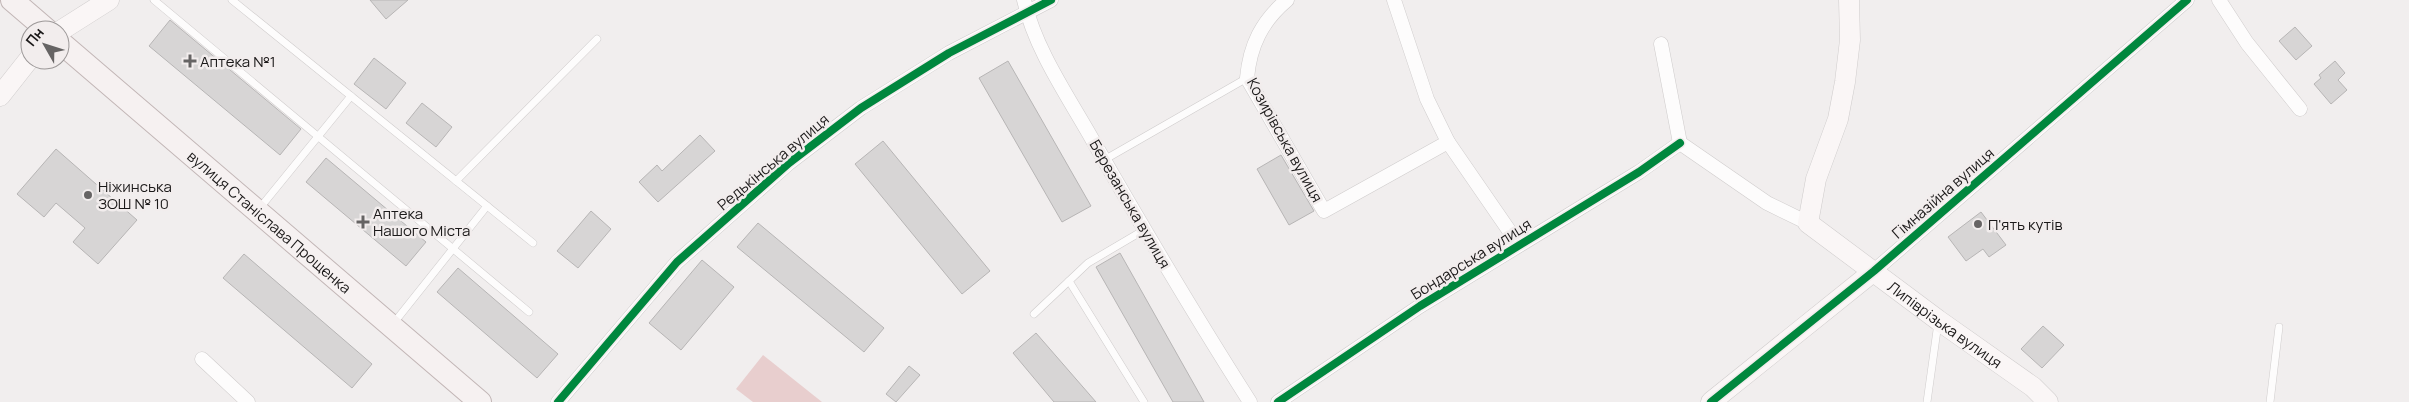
<svg xmlns="http://www.w3.org/2000/svg" width="2409" height="402" font-family="Manrope,sans-serif">
<style>
.green{fill:#e8cece}
.building{fill:#d7d5d5;stroke:#b7b5b5}
.lines{fill:none;stroke-linecap:round;stroke-linejoin:round}
.lane-casing{stroke:#cfcccc;stroke-width:8}
.street-casing{stroke:#cfcccc;stroke-width:15}
.secondary-casing{stroke:#cfcccc;stroke-width:21}
.primary-casing{stroke:#c2b6b6;stroke-width:24}
.lane{stroke:#fdfcfc;stroke-width:7}
.street{stroke:#fdfcfc;stroke-width:14}
.secondary{stroke:#faf6f6;stroke-width:20}
.primary{stroke:#f6f1f1;stroke-width:22}
.cycleway-casing{stroke:#f2eded;stroke-width:11}
.cycleway{stroke:#00873e;stroke-width:8}
.poi-dot{fill:#666464;stroke:#f2eded;stroke-width:2}
.labels{text-anchor:middle;dominant-baseline:central;stroke-width:5;stroke-linejoin:round;paint-order:stroke}
.poi-label{font-size:15px;fill:#1b1919;stroke:#f2eded;text-anchor:start}
.street-label{font-size:15px;fill:#1b1919;stroke:#f2eded}
</style>
<rect width="100%" height="100%" fill="#f1eeee"/>
<polygon class="green" points="763,355 822,402 753,402 736,389"/>
<g class="building">
<polygon points="370,0 408,0 386,19"/>
<polygon points="170,20 301,129 280,155 149,46"/>
<polygon points="2295,27 2312,46 2296,60 2279,41"/>
<polygon points="374,58 406,83 386,109 354,84"/>
<polygon points="1008,61 1091,206 1062,222 979,78"/>
<polygon points="2335,61 2345,73 2338,80 2347,90 2331,104 2314,84 2321,78 2319,75"/>
<polygon points="422,103 452,127 436,147 406,123"/>
<polygon points="700,135 715,151 658,202 639,182 657,165 662,171"/>
<polygon points="883,141 990,271 962,294 855,164"/>
<polygon points="56,149 137,220 98,264 73,242 85,228 56,203 44,217 17,194"/>
<polygon points="1281,155 1314,211 1289,225 1257,169"/>
<polygon points="326,158 426,242 406,266 306,182"/>
<polygon points="591,211 611,229 578,268 557,251"/>
<polygon points="1981,212 2006,245 1989,257 1983,249 1966,261 1948,237"/>
<polygon points="758,223 884,328 864,352 737,247"/>
<polygon points="1120,253 1204,402 1173,402 1096,267"/>
<polygon points="244,254 372,364 352,388 223,278"/>
<polygon points="702,260 734,287 681,350 649,323"/>
<polygon points="458,268 558,354 537,378 437,292"/>
<polygon points="2043,326 2064,345 2042,368 2021,349"/>
<polygon points="1036,333 1096,402 1054,402 1013,353"/>
<polygon points="909,366 920,375 896,402 886,394"/>
</g>
<g class="lines">
<defs>
<g id="lane">
<polyline points="154,0 529,312"/>
<polyline points="232,0 533,243"/>
<polyline points="1104,160 1247,78"/>
<polyline points="456,181 597,39"/>
<polyline points="259,209 351,96"/>
<polyline points="1069,281 1144,402"/>
<polyline points="1034,314 1088,263 1144,230"/>
<polyline points="393,324 487,206"/>
<polyline points="1927,402 1938,323"/>
<polyline points="2270,402 2279,327"/>
</g>
<g id="street">
<path d="M 1024,0 C 1035,49 1067,95 1092,139 C 1143,228 1195,316 1250,402"/>
<path d="M 1287,0 C 1262,21 1250,45 1247,78 L 1324,211 L 1448,142"/>
<polyline points="1394,0 1427,99 1448,142 1519,245"/>
<polyline points="2219,0 2247,43 2300,109"/>
<polyline points="1661,44 1680,143 1767,203 1808,223"/>
<polyline points="1874,271 2187,0"/>
<polyline points="202,359 248,402"/>
<polyline points="558,402 677,262 789,163 861,108 949,53 1051,0"/>
<polyline points="1278,402 1420,306 1639,172 1680,143"/>
</g>
<g id="secondary">
<path id="s1" d="M 1849,0 L 1850,40 L 1845,82 L 1838,119 L 1816,179 L 1808,223 L 1938,320 L 2033,387 L 2048,402"/>
<polyline points="60,31 109,0"/>
<polyline points="0,96 30,58"/>
<polyline points="1711,402 1874,271"/>
</g>
<g id="primary">
<polyline points="12,0 47,30"/>
<path id="s2" d="M 60,42 L 480,402"/>
</g>
</defs>
<use href="#lane" class="lane-casing"/>
<use href="#street" class="street-casing"/>
<use href="#secondary" class="secondary-casing"/>
<use href="#primary" class="primary-casing"/>
<use href="#lane" class="lane"/>
<use href="#street" class="street"/>
<use href="#secondary" class="secondary"/>
<use href="#primary" class="primary"/>
<defs>
<g id="cycleway">
<polyline points="558,402 677,262 789,163 861,108 949,53 1051,0"/>
<polyline points="1278,402 1420,306 1639,172 1680,143"/>
<polyline points="1711,402 1874,271 2187,0"/>
</g>
</defs>
<use href="#cycleway" class="cycleway-casing"/>
<use href="#cycleway" class="cycleway"/>
</g>
<g class="poi-dot">
<path d="M187.5 53.5h5v5h5v5h-5v5h-5v-5h-5v-5h5z"/>
<circle cx="88" cy="195" r="5"/>
<path d="M360.5 214.5h5v5h5v5h-5v5h-5v-5h-5v-5h5z"/>
<circle cx="1978" cy="224" r="5"/>
</g>
<g class="labels">
<g class="poi-label">
<text x="200" y="61">Аптека №1</text>
<text x="98" y="186">Ніжинська<tspan x="98" dy="17">ЗОШ № 10</tspan></text>
<text x="373" y="213">Аптека<tspan x="373" dy="17">Нашого Міста</tspan></text>
<text x="1988" y="224">П'ять кутів</text>
</g>
<g class="street-label">
<text transform="translate(1285 140) rotate(61)">Козирівська вулиця</text>
<text transform="translate(773 162) rotate(-40)">Редькінська вулиця</text>
<text transform="translate(1943 193) rotate(-41)">Гімназійна вулиця</text>
<text transform="translate(1130 204) rotate(60)">Березанська вулиця</text>
<text stroke="none"><textPath href="#s2" startOffset="276">вулиця Станіслава Прощенка</textPath></text>
<text transform="translate(1471 259) rotate(-32)">Бондарська вулиця</text>
<text stroke="none"><textPath href="#s1" startOffset="399">Липіврізька вулиця</textPath></text>
</g>
</g>
<g transform="translate(45 45) rotate(309)"><circle r="24" fill="#f2eded" stroke="#9c9898"/>
<path d="M0-4L9 19L0 12L-9 19Z" fill="#666464"/>
<text y="-8" font-size="14" font-weight="bold" text-anchor="middle" fill="#1b1919">Пн</text>
</g>
</svg>
